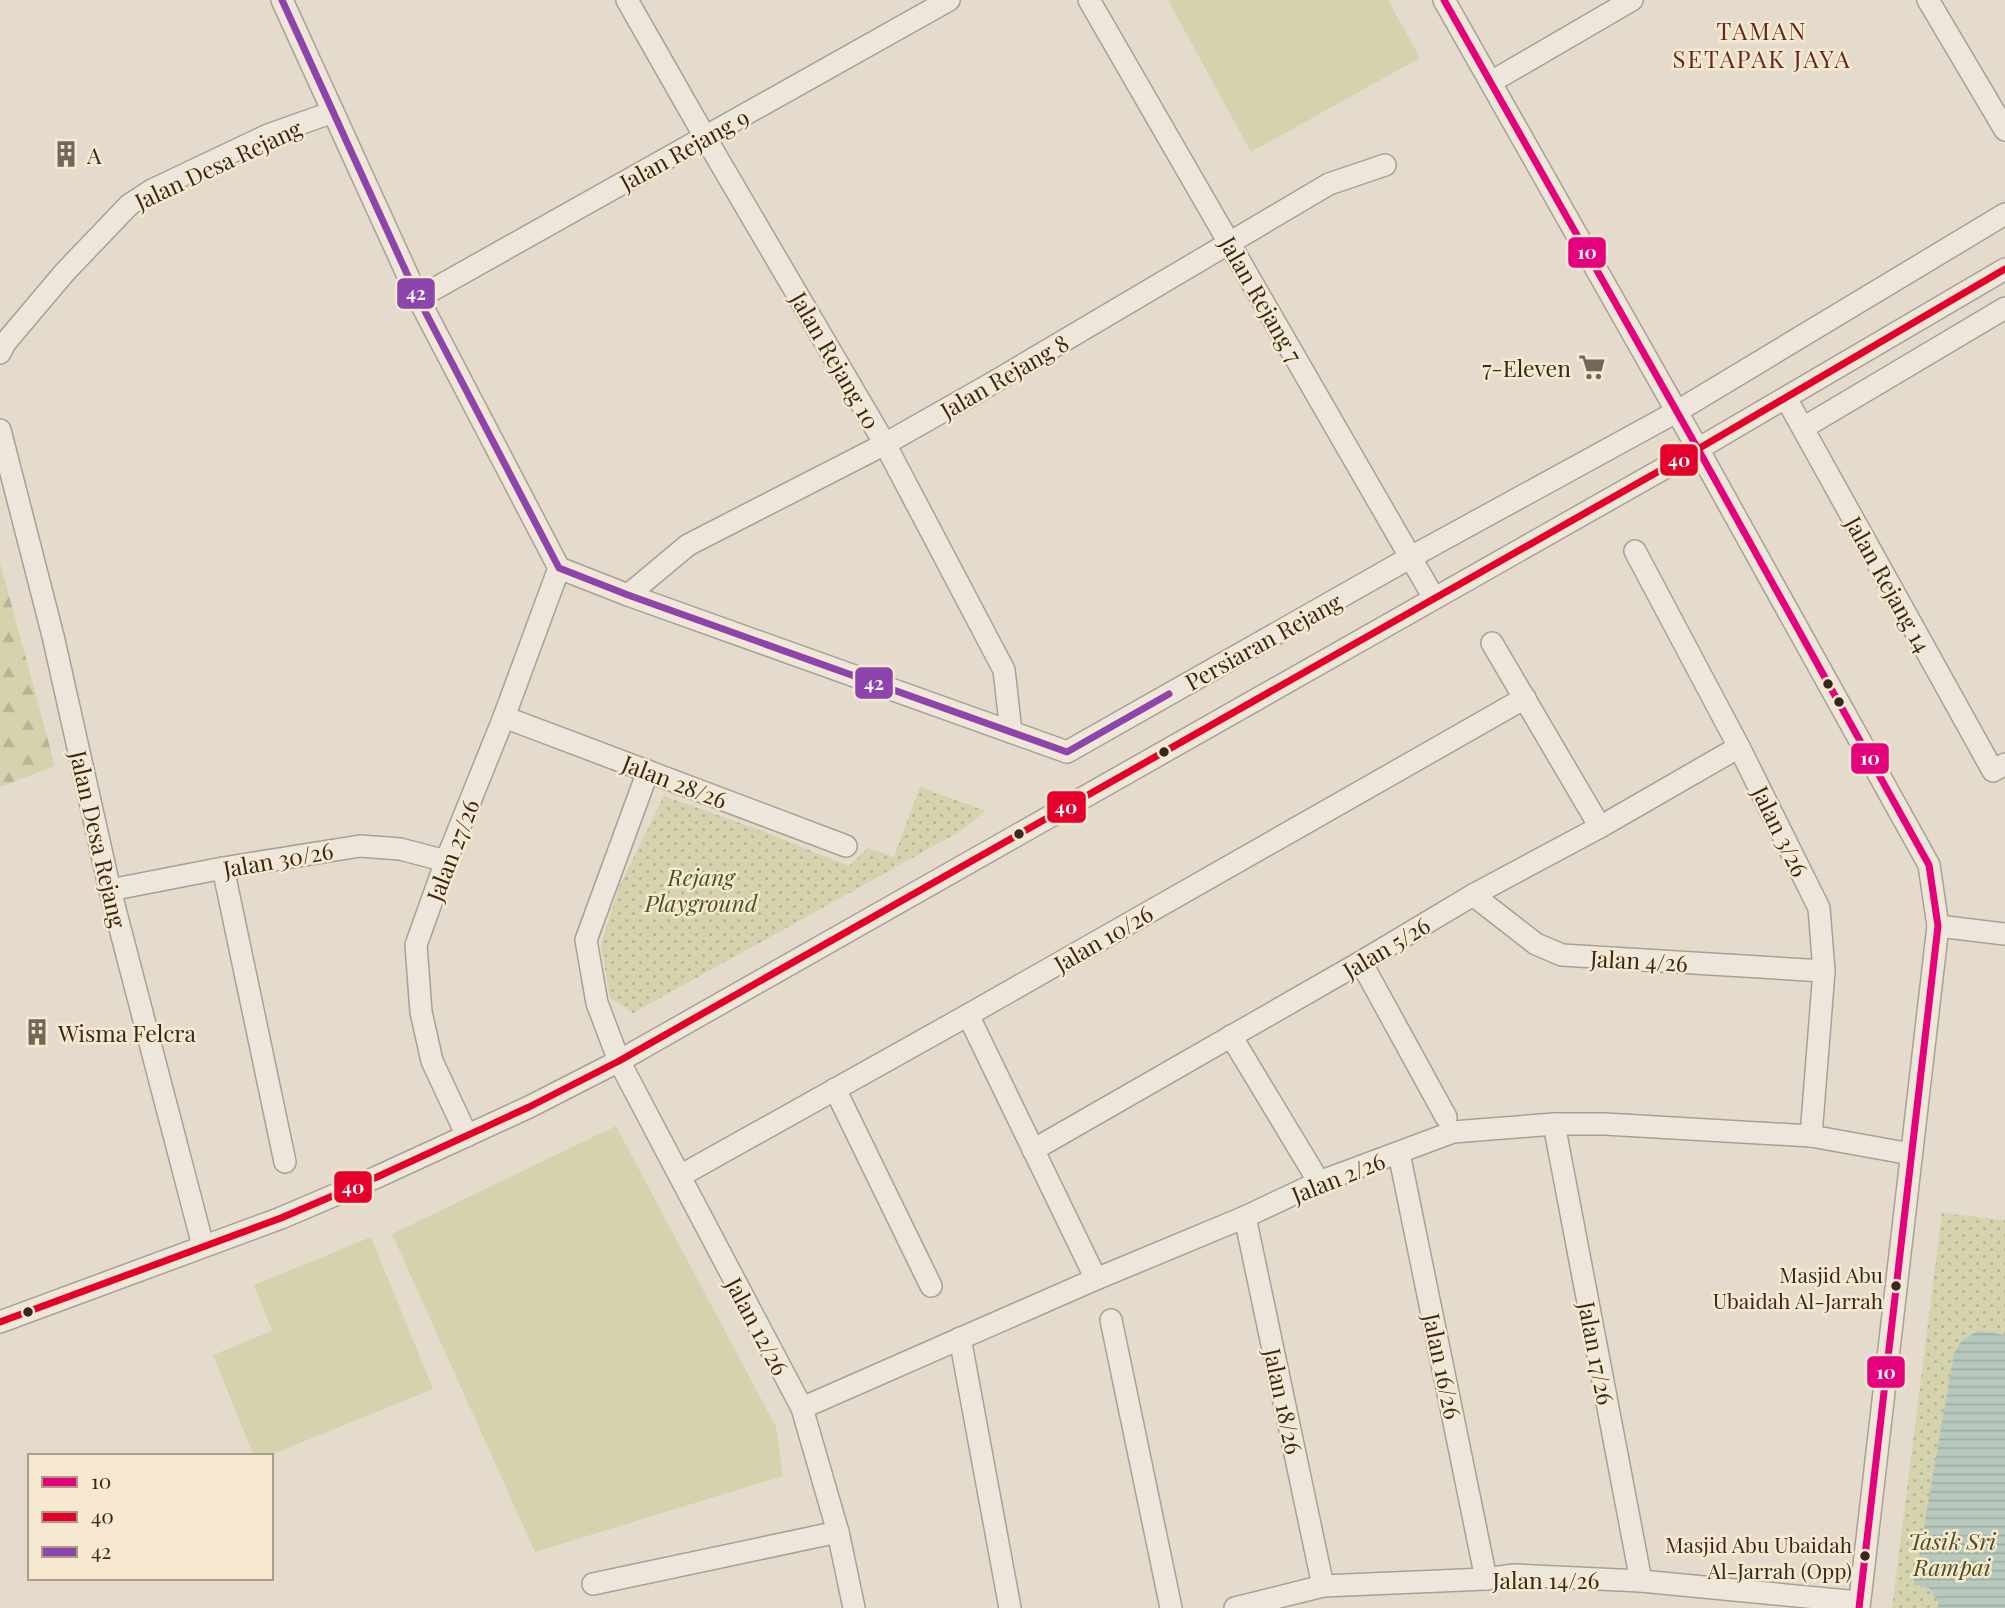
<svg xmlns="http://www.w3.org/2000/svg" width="2005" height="1608" font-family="'Playfair Display',serif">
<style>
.grass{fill:#d5d3ae}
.forest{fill:url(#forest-firs)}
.park{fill:url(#park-dots)}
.water{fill:url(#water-rules)}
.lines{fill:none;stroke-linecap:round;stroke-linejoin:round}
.street-casing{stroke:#a9a095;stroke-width:24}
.street{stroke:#ece6dd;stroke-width:21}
.bus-1-casing{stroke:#f6e9d0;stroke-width:12}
.bus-2-casing{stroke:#f6e9d0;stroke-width:12}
.bus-3-casing{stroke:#f6e9d0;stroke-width:12}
.bus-1{stroke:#e5007d;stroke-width:7}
.bus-2{stroke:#e4002b;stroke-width:7}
.bus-3{stroke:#8e44ad;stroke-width:7}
.bus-dot{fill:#37281d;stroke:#f6e9d0;stroke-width:2.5}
.labels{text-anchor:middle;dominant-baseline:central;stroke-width:5;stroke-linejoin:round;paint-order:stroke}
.bus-label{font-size:21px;fill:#37281d;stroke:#f6e9d0;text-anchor:end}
.street-label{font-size:23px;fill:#37281d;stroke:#f6e9d0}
.poi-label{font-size:23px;fill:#37281d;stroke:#f6e9d0;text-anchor:start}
.park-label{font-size:23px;font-style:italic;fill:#4a5423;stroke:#f6e9d0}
.neighbourhood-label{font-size:24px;letter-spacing:2px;fill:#64271c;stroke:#f6e9d0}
.line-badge{stroke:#f6e9d0;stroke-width:2.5}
.badge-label{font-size:19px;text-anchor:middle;font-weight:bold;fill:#fff}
</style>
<defs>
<pattern id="forest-firs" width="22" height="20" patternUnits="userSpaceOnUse" patternTransform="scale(1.75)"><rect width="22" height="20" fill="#d5d3ae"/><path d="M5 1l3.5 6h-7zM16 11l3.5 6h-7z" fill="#b7b595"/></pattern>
<pattern id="park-dots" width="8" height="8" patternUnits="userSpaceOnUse" patternTransform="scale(1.75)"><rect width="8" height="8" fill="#d5d3ae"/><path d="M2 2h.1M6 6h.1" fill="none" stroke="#b7b595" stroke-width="1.8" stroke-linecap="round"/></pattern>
<pattern id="water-rules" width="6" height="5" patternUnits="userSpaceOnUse" patternTransform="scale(1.75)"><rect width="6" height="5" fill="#b7c9bd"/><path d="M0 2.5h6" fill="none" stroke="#9eada2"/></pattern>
</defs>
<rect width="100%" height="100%" fill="#e4dbcc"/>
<g class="grass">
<polygon points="1168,0 1388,0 1420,58 1251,152"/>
<polygon points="616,1126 776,1427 783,1476 535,1552 392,1234"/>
<polygon points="371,1237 433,1389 268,1456 254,1456 213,1355 272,1331 254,1285"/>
</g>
<polygon class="forest" points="0,562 55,766 0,787"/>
<g class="park">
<polygon points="920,787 986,811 959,832 633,1013 610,998 601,944 620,885 664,796 757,829 849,866 868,848 894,857"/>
<polygon points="1942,1213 2005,1220 2005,1608 1892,1608"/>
</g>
<polygon class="water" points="1978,1331 2005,1335 2005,1608 1938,1608 1938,1601 1929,1588 1914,1585 1954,1353 1962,1340"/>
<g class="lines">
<defs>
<g id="street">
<polyline points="282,0 418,298 559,568 628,595 1067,752 1411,557 1676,412 2005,214"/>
<polyline points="627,0 705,137 885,444 1004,670 1011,732"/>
<polyline points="1089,0 1434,598"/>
<polyline points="1444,0 1698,449 1929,865 1938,926 1859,1608"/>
<polyline points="1928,0 2005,130"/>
<polyline points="1491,82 1632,0"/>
<polyline points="418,298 949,0"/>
<polyline points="0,353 5,343 65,272 129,205 152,190 268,135 333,112"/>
<polyline points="1786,398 1993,771 2005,764"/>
<polyline points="1803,428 2005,308"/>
<polyline points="0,430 53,636 110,890 203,1246"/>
<polyline points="1635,551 1739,747 1819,908 1824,971 1811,1136"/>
<polyline points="628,595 688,545 885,444 989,385 1329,184 1385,165"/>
<polyline points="1492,643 1600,827"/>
<polyline points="504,717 846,846"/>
<polyline points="648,771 586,940 597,1003 619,1061 802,1408 838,1532 854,1608"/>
<polyline points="223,868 285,1162"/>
<polyline points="110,890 223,868 360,846 400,849 446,861"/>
<polyline points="1473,895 1536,944 1562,955 1824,971"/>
<polyline points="1938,926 2005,934"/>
<polyline points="1361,962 1446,1117"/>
<polyline points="968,1015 1096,1279"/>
<polyline points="1231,1036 1319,1182"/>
<polyline points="835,1089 931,1286"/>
<polyline points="1554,1124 1641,1581"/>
<polyline points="467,1136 432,1061 421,1012 416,945 446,861 504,717 559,568"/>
<polyline points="1033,1150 1361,962 1473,895 1600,827 1739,747"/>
<polyline points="1399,1153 1486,1579"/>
<polyline points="680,1176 968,1015 1525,698"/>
<polyline points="1245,1217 1323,1586"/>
<polyline points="1111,1320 1171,1608"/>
<polyline points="0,1322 281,1218 377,1177 529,1107 619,1061 1698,449 2005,269"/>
<polyline points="960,1338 1010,1608"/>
<polyline points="802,1408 1096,1279 1245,1217 1319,1182 1453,1132 1554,1124 1605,1124 1811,1136 1911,1154"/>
<polyline points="593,1584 838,1532"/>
<polyline points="1235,1608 1323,1586 1486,1579 1514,1575 1641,1581 1859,1602"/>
</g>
</defs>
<use href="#street" class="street-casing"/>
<use href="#street" class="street"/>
<defs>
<polyline id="bus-1" points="1444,0 1698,449 1929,865 1938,926 1859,1608"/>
<polyline id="bus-2" points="0,1322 281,1218 377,1177 529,1107 619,1061 1698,449 2005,269"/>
<polyline id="bus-3" points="282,0 418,298 559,568 628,595 1067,752 1169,694"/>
</defs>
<use href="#bus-1" class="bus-1-casing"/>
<use href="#bus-2" class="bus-2-casing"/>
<use href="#bus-3" class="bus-3-casing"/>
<use href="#bus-1" class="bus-1"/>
<use href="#bus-2" class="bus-2"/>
<use href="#bus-3" class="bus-3"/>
</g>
<defs>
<symbol id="building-bare" viewBox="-9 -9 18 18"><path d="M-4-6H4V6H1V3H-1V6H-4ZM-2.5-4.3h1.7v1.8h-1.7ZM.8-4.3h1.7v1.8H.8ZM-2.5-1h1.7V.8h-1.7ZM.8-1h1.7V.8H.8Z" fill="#74675a" stroke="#f6e9d0" stroke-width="2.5" paint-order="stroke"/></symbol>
<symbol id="supermarket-bare" viewBox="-9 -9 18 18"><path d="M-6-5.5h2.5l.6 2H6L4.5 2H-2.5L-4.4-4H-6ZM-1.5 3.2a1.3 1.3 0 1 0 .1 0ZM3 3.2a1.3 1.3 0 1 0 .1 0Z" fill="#74675a" stroke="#f6e9d0" stroke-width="2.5" paint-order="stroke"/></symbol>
</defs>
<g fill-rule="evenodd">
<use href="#building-bare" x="47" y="135" width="38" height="38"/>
<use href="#supermarket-bare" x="1573" y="348" width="38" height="38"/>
<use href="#building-bare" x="18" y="1013" width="38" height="38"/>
</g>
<g class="bus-dot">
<circle cx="1828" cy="684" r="6"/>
<circle cx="1839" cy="702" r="6"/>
<circle cx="1164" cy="752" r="6"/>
<circle cx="1019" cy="834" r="6"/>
<circle cx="1896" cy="1286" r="6"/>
<circle cx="28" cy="1312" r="6"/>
<circle cx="1865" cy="1556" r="6"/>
</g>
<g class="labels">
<g class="bus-label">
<text x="1883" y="1274">Masjid Abu<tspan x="1883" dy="26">Ubaidah Al-Jarrah</tspan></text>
<text x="1852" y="1544">Masjid Abu Ubaidah<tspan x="1852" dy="26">Al-Jarrah (Opp)</tspan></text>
</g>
<g class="street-label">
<text transform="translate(684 149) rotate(-29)">Jalan Rejang 9</text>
<text transform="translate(218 164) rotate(-25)">Jalan Desa Rejang</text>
<text transform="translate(1262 299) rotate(60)">Jalan Rejang 7</text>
<text transform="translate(836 360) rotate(60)">Jalan Rejang 10</text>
<text transform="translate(1004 376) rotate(-30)">Jalan Rejang 8</text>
<text transform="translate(1889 584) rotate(61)">Jalan Rejang 14</text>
<text transform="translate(1263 641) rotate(-29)">Persiaran Rejang</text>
<text transform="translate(675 781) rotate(21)">Jalan 28/26</text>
<text transform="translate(1781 831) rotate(64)">Jalan 3/26</text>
<text transform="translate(99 839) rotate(77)">Jalan Desa Rejang</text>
<text transform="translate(452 850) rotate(-69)">Jalan 27/26</text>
<text transform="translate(278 859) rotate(-10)">Jalan 30/26</text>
<text transform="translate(1103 938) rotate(-30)">Jalan 10/26</text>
<text transform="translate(1386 947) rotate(-31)">Jalan 5/26</text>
<text transform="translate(1639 960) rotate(3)">Jalan 4/26</text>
<text transform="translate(1338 1177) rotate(-22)">Jalan 2/26</text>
<text transform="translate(758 1326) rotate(62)">Jalan 12/26</text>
<text transform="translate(1597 1353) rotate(79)">Jalan 17/26</text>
<text transform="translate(1443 1366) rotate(78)">Jalan 16/26</text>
<text transform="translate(1284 1401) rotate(78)">Jalan 18/26</text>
<text x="1546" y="1579">Jalan 14/26</text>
</g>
<g class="poi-label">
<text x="87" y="154">A</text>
<text x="1571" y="367" text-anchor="end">7-Eleven</text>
<text x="58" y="1032">Wisma Felcra</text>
</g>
<g class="park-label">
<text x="701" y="876">Rejang<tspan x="701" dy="26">Playground</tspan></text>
<text x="1952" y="1540">Tasik Sri<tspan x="1952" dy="26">Rampai</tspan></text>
</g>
<g class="neighbourhood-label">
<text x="1762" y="30">TAMAN<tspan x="1762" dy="28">SETAPAK JAYA</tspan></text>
</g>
</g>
<g class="line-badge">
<rect x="1567" y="236" width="40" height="33" rx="7" fill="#e5007d"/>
<rect x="396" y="277" width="40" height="33" rx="7" fill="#8e44ad"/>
<rect x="1659" y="443" width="40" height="34" rx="7" fill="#e4002b"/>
<rect x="854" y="666" width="40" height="34" rx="7" fill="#8e44ad"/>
<rect x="1850" y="742" width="40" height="33" rx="7" fill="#e5007d"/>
<rect x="1046" y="790" width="41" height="34" rx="7" fill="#e4002b"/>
<rect x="333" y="1170" width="40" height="34" rx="7" fill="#e4002b"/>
<rect x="1866" y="1355" width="40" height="34" rx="7" fill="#e5007d"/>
</g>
<g class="badge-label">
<text x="1587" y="259">10</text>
<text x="416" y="300">42</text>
<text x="1679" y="467">40</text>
<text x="874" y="690">42</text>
<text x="1870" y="765">10</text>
<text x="1066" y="814">40</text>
<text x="353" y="1194">40</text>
<text x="1886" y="1379">10</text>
</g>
<rect x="28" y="1454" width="245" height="126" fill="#f6e9d0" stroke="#aa9c88" stroke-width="2"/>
<rect x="42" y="1477" width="35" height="10" fill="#e5007d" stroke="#aa9c88" stroke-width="2"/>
<text x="91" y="1489" font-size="21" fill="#37281d">10</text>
<rect x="42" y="1512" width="35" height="10" fill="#e4002b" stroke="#aa9c88" stroke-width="2"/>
<text x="91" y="1524" font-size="21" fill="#37281d">40</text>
<rect x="42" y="1547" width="35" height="10" fill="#8e44ad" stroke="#aa9c88" stroke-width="2"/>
<text x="91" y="1559" font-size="21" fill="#37281d">42</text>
</svg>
